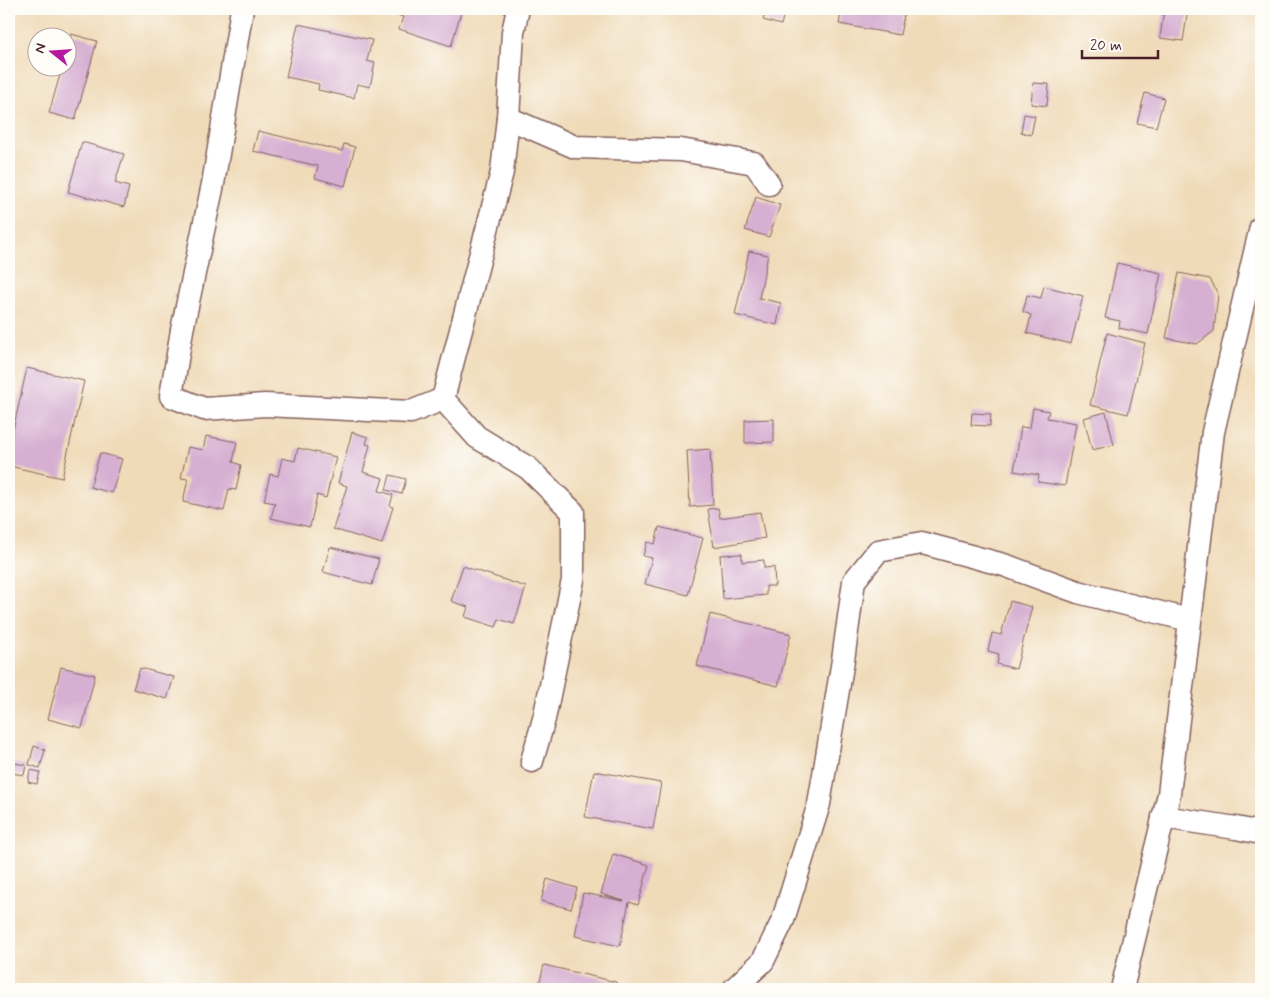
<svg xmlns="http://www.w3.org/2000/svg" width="1270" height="998" font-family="Mynerve,sans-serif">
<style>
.building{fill:#d6afd2}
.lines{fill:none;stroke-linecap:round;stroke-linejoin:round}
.minor-casing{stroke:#84615d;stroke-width:25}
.minor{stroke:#fff;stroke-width:22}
</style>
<rect width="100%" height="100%" fill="#fdfcf7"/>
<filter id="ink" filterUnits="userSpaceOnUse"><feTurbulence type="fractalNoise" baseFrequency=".02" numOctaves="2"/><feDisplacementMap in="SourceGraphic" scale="10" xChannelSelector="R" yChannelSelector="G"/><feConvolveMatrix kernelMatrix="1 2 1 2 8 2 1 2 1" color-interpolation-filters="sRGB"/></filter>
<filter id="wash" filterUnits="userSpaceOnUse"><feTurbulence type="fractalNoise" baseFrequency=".0096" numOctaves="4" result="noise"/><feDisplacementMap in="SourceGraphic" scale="20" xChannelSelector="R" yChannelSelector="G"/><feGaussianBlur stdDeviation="1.12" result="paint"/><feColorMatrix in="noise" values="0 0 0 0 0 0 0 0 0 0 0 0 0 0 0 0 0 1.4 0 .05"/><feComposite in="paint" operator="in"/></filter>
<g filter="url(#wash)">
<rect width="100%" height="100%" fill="#f0dbb9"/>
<g id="blocks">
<g class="building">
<polygon points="398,9 462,9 451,46 399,29 403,17 397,15"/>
<polygon points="766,9 785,9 781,25 763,20"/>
<polygon points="842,9 905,9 900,35 839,24"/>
<polygon points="1164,9 1188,9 1183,41 1160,38"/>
<polygon points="298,24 372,40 367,61 375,63 370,87 357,84 354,98 318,90 319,84 286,77"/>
<polygon points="71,34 97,41 75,120 49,113 62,68 68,68 68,46"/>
<polygon points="1033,83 1049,84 1047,106 1031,104"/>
<polygon points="1145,93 1164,98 1156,127 1137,123"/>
<polygon points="1024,114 1035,116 1031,135 1021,132"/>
<polygon points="258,131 342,151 344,144 355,147 345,186 315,178 318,166 253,151"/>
<polygon points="82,142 124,154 115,183 129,187 124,207 68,192"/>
<polygon points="756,197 780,205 769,237 745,230"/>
<polygon points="749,251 768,255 759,298 781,303 777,325 735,315"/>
<polygon points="1117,263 1161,273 1148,334 1119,328 1120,321 1105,318"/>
<polygon points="1179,273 1210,279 1218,294 1214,331 1197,344 1166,338"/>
<polygon points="1044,286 1083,296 1071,344 1027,333 1031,315 1023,312 1027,295 1041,298"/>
<polygon points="1107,333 1145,343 1128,414 1090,405"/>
<polygon points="27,368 84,381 62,478 9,466 9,448"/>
<polygon points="1033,408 1049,411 1047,418 1076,423 1065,486 1038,482 1039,475 1014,471 1021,427 1030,428"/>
<polygon points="1106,412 1114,445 1092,450 1084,418"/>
<polygon points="972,413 991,414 990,426 971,425"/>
<polygon points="774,419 774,442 745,443 745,420"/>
<polygon points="352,432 368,437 366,444 370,445 363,472 383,478 379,491 393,495 390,506 393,507 382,544 333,529 347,486 338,483"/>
<polygon points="206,436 237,442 233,462 241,465 236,490 229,489 224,511 183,502 188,479 181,478 188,447 203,450"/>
<polygon points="298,448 336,457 326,498 317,495 310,527 271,518 275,503 264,501 270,474 278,476 282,458 295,461"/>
<polygon points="710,449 713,505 690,507 687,451"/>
<polygon points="100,453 122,459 112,493 90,487"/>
<polygon points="390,475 406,479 402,494 386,490"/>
<polygon points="718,508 720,518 760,512 765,538 714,547 708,509"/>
<polygon points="659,527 703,538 688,595 645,584 652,558 643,556 647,542 655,544"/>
<polygon points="330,547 379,559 372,585 323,572"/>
<polygon points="742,554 742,562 764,560 764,568 774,567 775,586 766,586 766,595 723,599 720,555"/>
<polygon points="463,566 526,587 514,624 499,619 496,627 465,617 468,607 451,601"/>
<polygon points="1010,601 1032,607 1016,669 997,664 999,654 988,651 992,633 1001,635"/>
<polygon points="710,614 791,634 778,686 697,666"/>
<polygon points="61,667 95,675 82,728 48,719"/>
<polygon points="140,668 174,677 167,699 133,689"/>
<polygon points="34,746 45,750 40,768 29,765"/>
<polygon points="14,763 26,765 24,775 12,773"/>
<polygon points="30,770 40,772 37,784 28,782"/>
<polygon points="594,771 661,783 653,829 585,817"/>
<polygon points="613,854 649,865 638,905 629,902 620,946 575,936 583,893 624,901 601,894"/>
<polygon points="547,879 577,888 571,909 541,901"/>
<polygon points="544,965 616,982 615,989 538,989"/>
</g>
</g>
</g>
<g filter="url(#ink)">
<use href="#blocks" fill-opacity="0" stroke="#84615d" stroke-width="1"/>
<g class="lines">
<defs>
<g id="minor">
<polyline points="242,9 213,184 182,330 171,396 204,409 265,405 411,412 443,399 477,437 528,468 573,512 573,580 544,719 532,761"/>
<polyline points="508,118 575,147 681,150 754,163 769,184"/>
<polyline points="443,399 502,172 508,118 513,32 518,9"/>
<polyline points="1163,817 1236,828 1261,833"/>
<polyline points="734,989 763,961 783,920 819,804 843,660 854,581 878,551 922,543 1004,565 1078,592 1189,620"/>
<polyline points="1122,989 1169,794 1213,432 1261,227"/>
</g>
</defs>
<use href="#minor" class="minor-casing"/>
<use href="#minor" class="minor"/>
</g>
</g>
<rect width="1270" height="998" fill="none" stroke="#fdfcf7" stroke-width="30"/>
<g transform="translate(52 52) rotate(287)"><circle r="24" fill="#fdfcf7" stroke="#b5a4a5"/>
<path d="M0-4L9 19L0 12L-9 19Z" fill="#b5179e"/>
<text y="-8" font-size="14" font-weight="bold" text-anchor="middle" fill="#4a1f2b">N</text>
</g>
<path d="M1082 50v8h76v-8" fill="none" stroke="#4a1f2b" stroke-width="2.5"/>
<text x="1090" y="50" font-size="15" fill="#4a1f2b" stroke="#fdfcf7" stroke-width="4" paint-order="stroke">20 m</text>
</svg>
